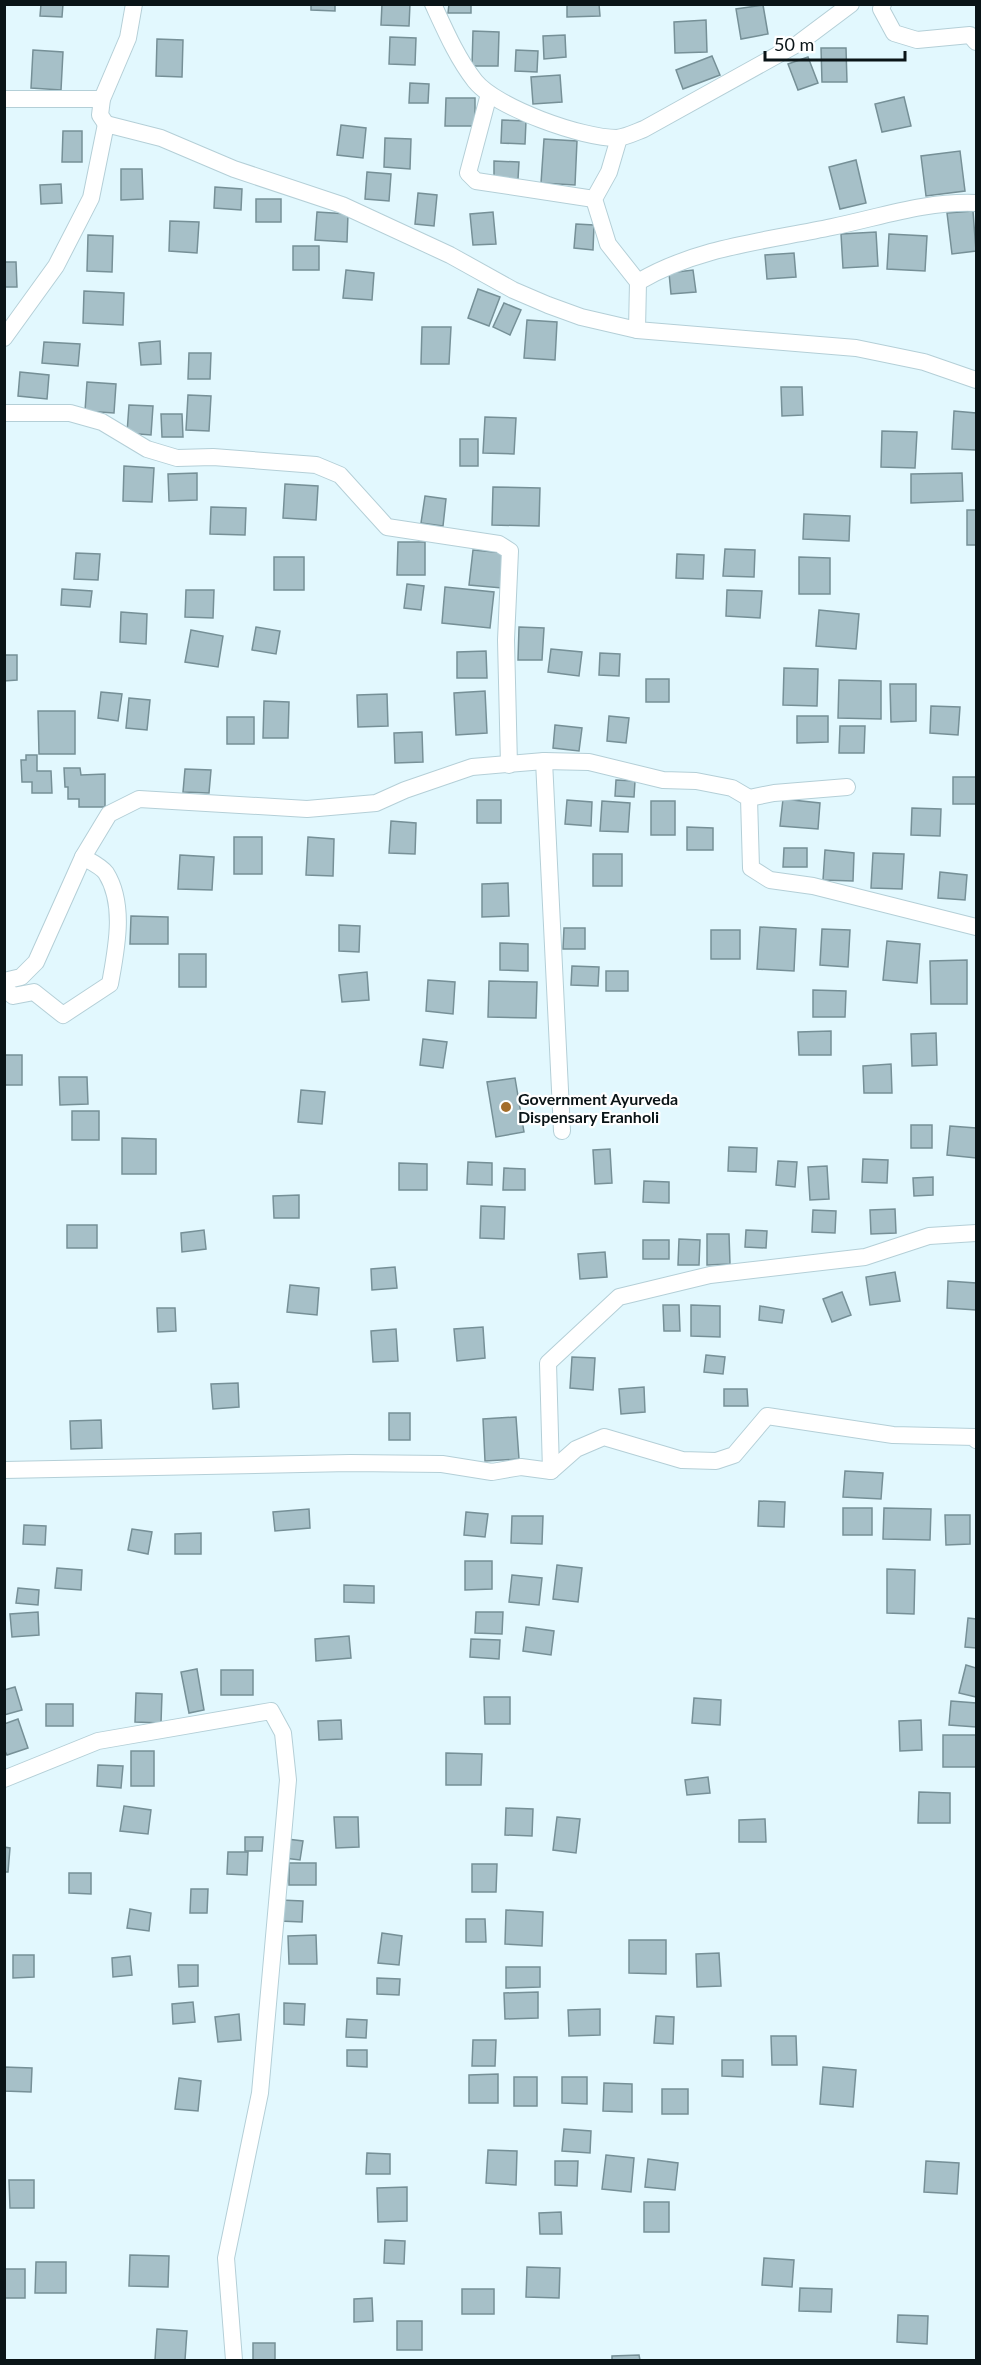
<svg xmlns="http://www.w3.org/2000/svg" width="981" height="2365" font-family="Lato,sans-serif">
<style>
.building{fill:#a6c0c8;stroke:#769097;stroke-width:1.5}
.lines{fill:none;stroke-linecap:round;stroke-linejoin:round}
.minor-casing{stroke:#b4cfd7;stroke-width:18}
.minor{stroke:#fff;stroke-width:16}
.poi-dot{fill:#a46d29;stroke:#fff;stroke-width:2}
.labels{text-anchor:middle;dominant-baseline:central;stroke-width:4.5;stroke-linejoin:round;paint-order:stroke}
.poi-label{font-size:16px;font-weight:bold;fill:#0a1417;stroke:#fff;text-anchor:start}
</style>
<rect width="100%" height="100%" fill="#e2f8fe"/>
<g class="building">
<polygon points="41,4 63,4 62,17 40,16"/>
<polygon points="311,4 335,4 335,11 311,10"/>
<polygon points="382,4 410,4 409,26 381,25"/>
<polygon points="449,4 471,4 471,13 448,13"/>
<polygon points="567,4 599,4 600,16 567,17"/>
<polygon points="763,5 768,34 741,39 736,9"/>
<polygon points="706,20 707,52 675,53 674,22"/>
<polygon points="473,31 499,32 498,66 472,66"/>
<polygon points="565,35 566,57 544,59 543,36"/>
<polygon points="390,37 416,38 415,65 389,64"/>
<polygon points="157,39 183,40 182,77 156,76"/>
<polygon points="821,48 846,48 847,82 822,82"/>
<polygon points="33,50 63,52 61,90 31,88"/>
<polygon points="516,50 538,51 537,72 515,71"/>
<polygon points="712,56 720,75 683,89 676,70"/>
<polygon points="808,57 818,83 798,90 788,64"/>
<polygon points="560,75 562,102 533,104 531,77"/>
<polygon points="410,83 429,84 428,103 409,103"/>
<polygon points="904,97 911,126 882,132 875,104"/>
<polygon points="446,98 475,98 475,126 445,126"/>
<polygon points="502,120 526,121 525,144 501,143"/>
<polygon points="341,125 366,128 363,158 337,155"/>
<polygon points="63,131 82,131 82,162 62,162"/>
<polygon points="385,138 411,139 410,169 384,167"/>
<polygon points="544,139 577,141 575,185 541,183"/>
<polygon points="960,151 965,191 926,196 921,156"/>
<polygon points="856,160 866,203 840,209 829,167"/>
<polygon points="494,161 519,162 518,179 494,179"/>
<polygon points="121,169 142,169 143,199 121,200"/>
<polygon points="367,172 391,174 389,201 365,199"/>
<polygon points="61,184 62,203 41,204 40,185"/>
<polygon points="215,187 242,189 241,210 214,208"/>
<polygon points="418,193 437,195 434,226 415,224"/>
<rect x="256" y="199" width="25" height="23"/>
<polygon points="973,211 976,251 952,254 947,213"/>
<polygon points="317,212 348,214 347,242 315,240"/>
<polygon points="493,212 496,244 473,245 470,214"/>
<polygon points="170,221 199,222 197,253 169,251"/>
<polygon points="576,224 594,225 593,250 574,248"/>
<polygon points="876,232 878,266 843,268 841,234"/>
<polygon points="889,234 927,236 925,271 887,269"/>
<polygon points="88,235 113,236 112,272 87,271"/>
<rect x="293" y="246" width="26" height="24"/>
<polygon points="794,253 796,277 767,279 765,255"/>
<polygon points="4,262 16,262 17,287 4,287"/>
<polygon points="346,270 374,273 372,300 343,298"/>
<polygon points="693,270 696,292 671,294 669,273"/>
<polygon points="478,289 500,297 489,326 468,318"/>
<polygon points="84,291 124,293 123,325 83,323"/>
<polygon points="504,303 521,310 510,335 493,327"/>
<polygon points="527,320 557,322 555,360 524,358"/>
<polygon points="422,327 451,327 449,364 421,364"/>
<polygon points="160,341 161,364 141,365 139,343"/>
<polygon points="44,342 80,344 78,366 42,363"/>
<polygon points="189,353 211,353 210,379 188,379"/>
<polygon points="20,372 49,375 47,399 18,396"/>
<polygon points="87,382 116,384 114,413 85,411"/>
<polygon points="781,387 802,387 803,415 782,416"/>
<polygon points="188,395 211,396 209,431 186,430"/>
<polygon points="129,405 153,406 151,435 127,433"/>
<polygon points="954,411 976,413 976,450 952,449"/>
<polygon points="161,414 182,414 183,437 162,437"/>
<polygon points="485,417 516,418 514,454 483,453"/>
<polygon points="882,431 917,432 915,468 881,467"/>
<rect x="460" y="439" width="18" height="27"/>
<polygon points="124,466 154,468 152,502 123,501"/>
<polygon points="197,473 197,500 169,501 168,474"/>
<polygon points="962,473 963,501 911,503 911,474"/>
<polygon points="285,484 318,486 316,520 283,518"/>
<polygon points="493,487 540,488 539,526 492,525"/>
<polygon points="425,496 446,499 443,526 421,523"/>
<polygon points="211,507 246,508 245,535 210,534"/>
<rect x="967" y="510" width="9" height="35"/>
<polygon points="804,514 850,516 849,541 803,539"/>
<polygon points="398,542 425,542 425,575 397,575"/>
<polygon points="725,549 755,550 754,577 723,576"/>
<polygon points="473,550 505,553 502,588 469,585"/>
<polygon points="76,553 100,554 98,580 74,579"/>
<polygon points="677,554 704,555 703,579 676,578"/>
<rect x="274" y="557" width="30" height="33"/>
<polygon points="799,557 830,558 830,594 799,594"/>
<polygon points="407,584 424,586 421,610 404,608"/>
<polygon points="445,587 494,592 490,628 442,623"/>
<polygon points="62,589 92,591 90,607 61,605"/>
<polygon points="186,590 214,590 213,618 185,617"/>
<polygon points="727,590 762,591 760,618 726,616"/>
<polygon points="819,610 859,614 856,649 816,646"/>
<polygon points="121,612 147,614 146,644 120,642"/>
<polygon points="256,627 280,631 276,654 252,650"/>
<polygon points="519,627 544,628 542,660 518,660"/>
<polygon points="191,630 223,636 218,667 185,662"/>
<polygon points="551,649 582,652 579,676 548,672"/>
<polygon points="486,651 487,678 457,678 457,652"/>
<polygon points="600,653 620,654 619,676 599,675"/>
<polygon points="4,655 17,655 17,680 4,681"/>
<polygon points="784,668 818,669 817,706 783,705"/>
<rect x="646" y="679" width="23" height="23"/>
<polygon points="839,680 881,681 881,719 838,718"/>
<polygon points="890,684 916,684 916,721 891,722"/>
<polygon points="485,691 487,733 456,735 454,693"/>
<polygon points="101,692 122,694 118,721 98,718"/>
<polygon points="387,694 388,726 358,727 357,695"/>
<polygon points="129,698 150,700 147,730 126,728"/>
<polygon points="264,701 289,702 288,738 263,738"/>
<polygon points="931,706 960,707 958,735 930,733"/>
<polygon points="38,711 75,711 75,754 39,754"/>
<polygon points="609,716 629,718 626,743 607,741"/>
<polygon points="797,716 828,716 828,742 797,743"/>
<rect x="227" y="717" width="27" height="27"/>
<polygon points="555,725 582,728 579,751 553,748"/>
<polygon points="840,726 865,726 864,753 839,753"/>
<polygon points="422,732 423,762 395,763 394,733"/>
<polygon points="26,755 37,755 37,771 51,771 52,793 32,793 32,782 22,782 21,760 26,760"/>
<polygon points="64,768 80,768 81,775 105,774 105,807 79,807 79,799 68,799 68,787 65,787"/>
<polygon points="185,769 211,770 209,793 183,792"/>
<rect x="953" y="777" width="23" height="27"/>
<polygon points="616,780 635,781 634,797 615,796"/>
<polygon points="783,799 820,803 818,829 780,826"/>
<rect x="477" y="800" width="24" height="23"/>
<polygon points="567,800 592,802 591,826 565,824"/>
<polygon points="602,801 630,803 628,832 600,831"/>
<rect x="651" y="801" width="24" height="34"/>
<polygon points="912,808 941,809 940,836 911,835"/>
<polygon points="391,821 416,823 415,854 389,853"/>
<polygon points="687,827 713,828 713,850 687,850"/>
<rect x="234" y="837" width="28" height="37"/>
<polygon points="308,837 334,839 333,876 306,875"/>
<polygon points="784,848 807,848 807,867 783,867"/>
<polygon points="825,850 854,853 853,881 823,880"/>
<polygon points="873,853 904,854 902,889 871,888"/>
<rect x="593" y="854" width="29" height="32"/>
<polygon points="180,855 214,857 212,890 178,889"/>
<polygon points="940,872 967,875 965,900 938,898"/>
<polygon points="508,883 509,916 482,917 482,884"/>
<polygon points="131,916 168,917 168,944 130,944"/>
<polygon points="339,925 360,926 359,952 339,951"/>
<polygon points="760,927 796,929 794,971 757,969"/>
<polygon points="564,928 585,928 585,949 563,949"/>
<polygon points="822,929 850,930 848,967 820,965"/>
<rect x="711" y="930" width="29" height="29"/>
<polygon points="887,941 920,944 917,983 883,980"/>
<polygon points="500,943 528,944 528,971 500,970"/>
<rect x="179" y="954" width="27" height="33"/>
<polygon points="967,960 967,1004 931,1004 930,961"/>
<polygon points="572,966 599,967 598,986 571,985"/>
<rect x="606" y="971" width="22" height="20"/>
<polygon points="367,972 369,1000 342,1002 339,975"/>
<polygon points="428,980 455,982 453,1014 426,1011"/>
<polygon points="489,981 537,982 536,1018 488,1017"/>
<polygon points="813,990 846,991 845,1017 813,1017"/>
<polygon points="831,1031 831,1055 799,1055 798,1032"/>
<polygon points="936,1033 937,1065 912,1066 911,1034"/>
<polygon points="423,1039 447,1042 443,1068 420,1065"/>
<rect x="4" y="1055" width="18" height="30"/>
<polygon points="891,1064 892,1093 864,1093 863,1066"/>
<polygon points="59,1077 87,1077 88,1104 60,1105"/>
<polygon points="515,1078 524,1132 496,1137 487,1082"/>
<polygon points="301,1090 325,1092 322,1124 298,1122"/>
<rect x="72" y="1111" width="27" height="29"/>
<rect x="911" y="1125" width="21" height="23"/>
<polygon points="950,1126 976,1128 976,1158 947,1155"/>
<polygon points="122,1138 156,1139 156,1174 122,1174"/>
<polygon points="729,1147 757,1148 756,1172 728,1171"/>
<polygon points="610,1149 612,1183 595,1184 593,1150"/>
<polygon points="863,1159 888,1160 887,1183 862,1182"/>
<polygon points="778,1161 797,1162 795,1187 776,1185"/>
<polygon points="468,1162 492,1163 492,1185 467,1184"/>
<polygon points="399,1163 427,1164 427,1190 399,1190"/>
<polygon points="827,1166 829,1199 810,1200 808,1167"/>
<polygon points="504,1168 525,1169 525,1190 503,1190"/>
<polygon points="933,1177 933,1195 914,1196 913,1178"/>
<polygon points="644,1181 669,1182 669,1203 643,1202"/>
<polygon points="299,1195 299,1218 274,1218 273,1196"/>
<polygon points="481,1206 505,1207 504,1239 480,1238"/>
<polygon points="895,1209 896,1233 871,1234 870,1210"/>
<polygon points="813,1210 836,1211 835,1233 812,1232"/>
<rect x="67" y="1225" width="30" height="23"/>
<polygon points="204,1230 206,1249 182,1252 181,1233"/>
<polygon points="746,1230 767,1231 766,1248 745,1247"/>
<polygon points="707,1234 729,1234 730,1264 707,1265"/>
<polygon points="679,1239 700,1240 699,1265 678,1265"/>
<rect x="643" y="1240" width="26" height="19"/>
<polygon points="605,1252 607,1277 580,1279 578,1254"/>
<polygon points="395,1267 397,1288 372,1290 371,1269"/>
<polygon points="895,1272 900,1301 870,1305 866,1277"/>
<polygon points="948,1281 976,1283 976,1310 947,1308"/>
<polygon points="290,1285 319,1288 317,1315 287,1312"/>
<polygon points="842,1292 851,1315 832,1322 823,1299"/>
<polygon points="663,1305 679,1305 680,1331 664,1331"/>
<polygon points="691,1305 720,1306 720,1337 691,1336"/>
<polygon points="760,1306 784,1310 782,1323 759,1320"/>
<polygon points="157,1308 175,1308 176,1331 158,1332"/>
<polygon points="483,1327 485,1358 457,1361 454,1329"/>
<polygon points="396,1329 398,1361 373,1362 371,1331"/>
<polygon points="706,1355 725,1357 723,1374 704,1372"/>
<polygon points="572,1357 595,1358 593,1390 570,1388"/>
<polygon points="238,1383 239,1407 213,1409 211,1384"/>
<polygon points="644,1387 645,1412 621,1414 619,1389"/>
<polygon points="724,1389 747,1389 748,1406 724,1406"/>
<rect x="389" y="1413" width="21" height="27"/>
<polygon points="516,1417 519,1459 485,1461 483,1419"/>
<polygon points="101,1420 102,1448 71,1449 70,1421"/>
<polygon points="845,1471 883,1473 881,1499 843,1497"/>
<polygon points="759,1501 785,1502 784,1527 758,1526"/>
<rect x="843" y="1508" width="29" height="27"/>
<polygon points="884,1508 931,1509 930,1540 883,1539"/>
<polygon points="309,1509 310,1528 275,1531 273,1512"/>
<polygon points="466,1512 488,1514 485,1537 464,1535"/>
<polygon points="945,1515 970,1515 970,1544 946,1545"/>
<polygon points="512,1516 543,1516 542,1544 511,1543"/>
<polygon points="24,1525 46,1526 45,1545 23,1544"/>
<polygon points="132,1529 152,1532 148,1554 128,1550"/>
<polygon points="201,1533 201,1554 175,1554 175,1534"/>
<polygon points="465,1561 492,1561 492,1589 465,1590"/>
<polygon points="557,1565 582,1568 578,1602 553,1599"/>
<polygon points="57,1568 82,1570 81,1590 55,1588"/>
<polygon points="887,1569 915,1570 914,1614 887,1613"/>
<polygon points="512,1575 542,1578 539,1605 509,1602"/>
<polygon points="344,1585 374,1586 374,1603 344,1602"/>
<polygon points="18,1588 39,1590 38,1605 16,1603"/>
<polygon points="38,1612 39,1635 12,1637 10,1614"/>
<polygon points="476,1612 503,1612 502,1634 475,1633"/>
<polygon points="968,1618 976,1619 976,1648 965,1647"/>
<polygon points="526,1627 554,1631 551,1655 523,1651"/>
<polygon points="349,1636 351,1658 316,1661 315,1639"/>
<polygon points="471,1639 500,1640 499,1659 470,1657"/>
<polygon points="966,1665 976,1668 976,1697 959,1693"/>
<polygon points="197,1669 204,1710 189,1713 181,1672"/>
<rect x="221" y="1670" width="32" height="25"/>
<polygon points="15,1687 22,1710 4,1715 4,1690"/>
<polygon points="136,1693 162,1694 161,1723 135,1722"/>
<polygon points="484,1697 510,1697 510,1724 485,1724"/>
<polygon points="694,1698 721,1700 720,1725 692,1723"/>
<polygon points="951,1701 976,1703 976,1727 949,1725"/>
<rect x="46" y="1704" width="27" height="22"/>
<polygon points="18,1719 28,1748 7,1755 4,1749 4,1724"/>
<polygon points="341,1720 342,1739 319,1740 318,1721"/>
<polygon points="921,1720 922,1750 900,1751 899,1721"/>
<rect x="943" y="1735" width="33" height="32"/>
<rect x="131" y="1751" width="23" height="35"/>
<polygon points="446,1753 482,1754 481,1785 446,1785"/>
<polygon points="98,1765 123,1766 121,1788 97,1786"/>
<polygon points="708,1777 710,1793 687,1795 685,1780"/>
<polygon points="919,1792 950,1793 950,1823 918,1823"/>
<polygon points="124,1806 151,1810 148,1834 120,1831"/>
<polygon points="506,1808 533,1809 532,1836 505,1835"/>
<polygon points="334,1817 358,1817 359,1847 336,1848"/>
<polygon points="557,1817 580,1819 576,1853 553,1850"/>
<polygon points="765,1819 766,1842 739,1842 739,1820"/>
<polygon points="245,1837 263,1837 262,1851 245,1851"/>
<polygon points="287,1839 303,1841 300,1860 284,1858"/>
<polygon points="4,1847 10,1848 8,1872 4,1872"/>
<polygon points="228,1852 248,1852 247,1875 227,1874"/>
<rect x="289" y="1863" width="27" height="22"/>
<polygon points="472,1864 497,1864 496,1892 472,1892"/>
<polygon points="69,1873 91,1873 91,1894 69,1893"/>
<polygon points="191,1889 208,1889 207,1913 190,1913"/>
<polygon points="280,1900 303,1901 302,1922 279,1921"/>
<polygon points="130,1909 151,1913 149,1931 127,1928"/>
<polygon points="506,1910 543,1912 542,1946 505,1944"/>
<polygon points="466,1919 485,1919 486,1942 466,1942"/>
<polygon points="382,1933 402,1936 399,1965 378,1963"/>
<polygon points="316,1935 317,1964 289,1964 288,1936"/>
<polygon points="629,1940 666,1940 666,1974 629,1973"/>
<polygon points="719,1953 721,1986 697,1987 696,1954"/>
<polygon points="13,1955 34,1955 34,1977 13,1978"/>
<polygon points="130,1956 132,1975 113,1977 112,1958"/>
<polygon points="178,1965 198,1965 198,1986 179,1987"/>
<polygon points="506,1967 540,1967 540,1987 506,1988"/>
<polygon points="377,1978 400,1979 399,1995 377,1994"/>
<polygon points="538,1992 538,2018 505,2019 504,1993"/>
<polygon points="193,2002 195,2022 173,2024 172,2004"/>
<polygon points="284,2003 305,2004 304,2025 284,2024"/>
<polygon points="600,2009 600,2035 569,2036 568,2010"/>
<polygon points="239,2014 241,2040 218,2042 215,2017"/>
<polygon points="656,2016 674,2017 673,2044 654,2043"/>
<polygon points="347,2019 367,2020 366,2038 346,2037"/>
<polygon points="771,2036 796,2036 797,2065 772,2065"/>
<polygon points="473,2040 496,2040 495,2066 472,2066"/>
<polygon points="347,2050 367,2050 367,2067 347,2066"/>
<polygon points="722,2060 743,2060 743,2077 722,2076"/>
<polygon points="4,2067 32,2068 31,2092 4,2091"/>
<polygon points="823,2067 856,2070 853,2107 820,2104"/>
<polygon points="498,2074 498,2103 469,2103 469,2075"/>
<rect x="514" y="2077" width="23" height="29"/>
<polygon points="562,2077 587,2077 587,2104 562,2103"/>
<polygon points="179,2078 201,2081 198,2111 175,2109"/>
<polygon points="604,2083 632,2084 632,2112 603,2111"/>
<rect x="662" y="2089" width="26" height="25"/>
<polygon points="564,2129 591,2131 590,2153 562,2151"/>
<polygon points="488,2150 517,2151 516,2185 486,2183"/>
<polygon points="367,2153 390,2154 390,2174 366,2174"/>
<polygon points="606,2155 634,2158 631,2192 602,2189"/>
<polygon points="648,2159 678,2163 675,2190 645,2187"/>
<polygon points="555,2161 578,2161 577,2186 555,2185"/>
<polygon points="926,2161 959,2163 957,2194 924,2192"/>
<polygon points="9,2180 34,2180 34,2208 10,2208"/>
<polygon points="407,2187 407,2221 378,2222 377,2188"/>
<rect x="644" y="2202" width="25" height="30"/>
<polygon points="561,2212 562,2234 540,2234 539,2213"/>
<polygon points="385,2240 405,2241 404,2264 384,2263"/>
<polygon points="130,2255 169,2256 168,2287 129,2286"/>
<polygon points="764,2258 794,2260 792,2287 762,2285"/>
<polygon points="36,2262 66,2262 66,2293 35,2293"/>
<polygon points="527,2267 560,2268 559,2298 526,2297"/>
<rect x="4" y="2269" width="21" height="29"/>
<polygon points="800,2288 832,2289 831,2312 799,2311"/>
<rect x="462" y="2289" width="32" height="25"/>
<polygon points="372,2298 373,2321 354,2322 354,2299"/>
<polygon points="898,2315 928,2316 927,2344 897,2342"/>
<rect x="397" y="2321" width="25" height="29"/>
<polygon points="157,2329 187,2331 185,2360 155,2360"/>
<rect x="253" y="2343" width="22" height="17"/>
<polygon points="639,2355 640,2360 612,2360 612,2356"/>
</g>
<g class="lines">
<defs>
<g id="minor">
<path d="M 433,4 C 445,30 457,58 475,81 C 497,108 582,138 617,138 C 626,137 636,132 644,129 L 799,43 L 851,4"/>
<polyline points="883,4 881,9 894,33 917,40 970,35 976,42"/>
<polyline points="489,94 468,173 476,181 594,199"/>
<polyline points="4,99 102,99"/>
<polyline points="106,124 100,115 102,99 128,38 134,4"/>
<polyline points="619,138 609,172 594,199 608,244 638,282 637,330 856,348 924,362 976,380"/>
<path d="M 638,282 C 697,247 766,241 832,227 C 881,217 925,201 976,203"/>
<polyline points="4,338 56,266 91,198 106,124 161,138 234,169 342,205 450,255 513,290 548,305 581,317 637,330"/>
<polyline points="4,413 70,413 102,422 147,449 177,458 213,457 316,465 340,475 387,527 499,544 510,551 506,640 509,765"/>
<polyline points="544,761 562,1131"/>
<polyline points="749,798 774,793 847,787"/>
<polyline points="4,981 21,977 36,962 83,857 109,814 139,799 307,809 376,803 405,790 472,767 544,761 589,762 663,780 696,781 732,788 749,798 751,868 770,880 813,886 976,927"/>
<path d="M 4,987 L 13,996 L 34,992 L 63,1015 L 110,984 C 116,950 126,905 106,873 C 102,867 90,861 83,857"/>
<polyline points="4,1470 350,1463 442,1464 492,1472 521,1467 551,1471 576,1449 604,1437 682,1460 716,1461 734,1455 767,1416 893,1435 975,1437 976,1440"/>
<polyline points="551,1471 548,1363 619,1297 710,1275 865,1257 929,1236 976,1233"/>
<polyline points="4,1779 98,1741 271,1711 283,1733 288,1780 260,2093 226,2258 234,2360"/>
</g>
</defs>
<use href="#minor" class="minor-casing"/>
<use href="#minor" class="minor"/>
</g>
<circle class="poi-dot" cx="506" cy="1107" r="6"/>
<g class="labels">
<g class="poi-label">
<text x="518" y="1098">Government Ayurveda<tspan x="518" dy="18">Dispensary Eranholi</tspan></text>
</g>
</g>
<rect width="981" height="2365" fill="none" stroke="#0a1417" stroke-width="12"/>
<path d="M765 51v9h140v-9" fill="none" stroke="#0a1417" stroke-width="3"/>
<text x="774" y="51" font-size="18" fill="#0a1417" stroke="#ffffff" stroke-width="4.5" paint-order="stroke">50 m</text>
</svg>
